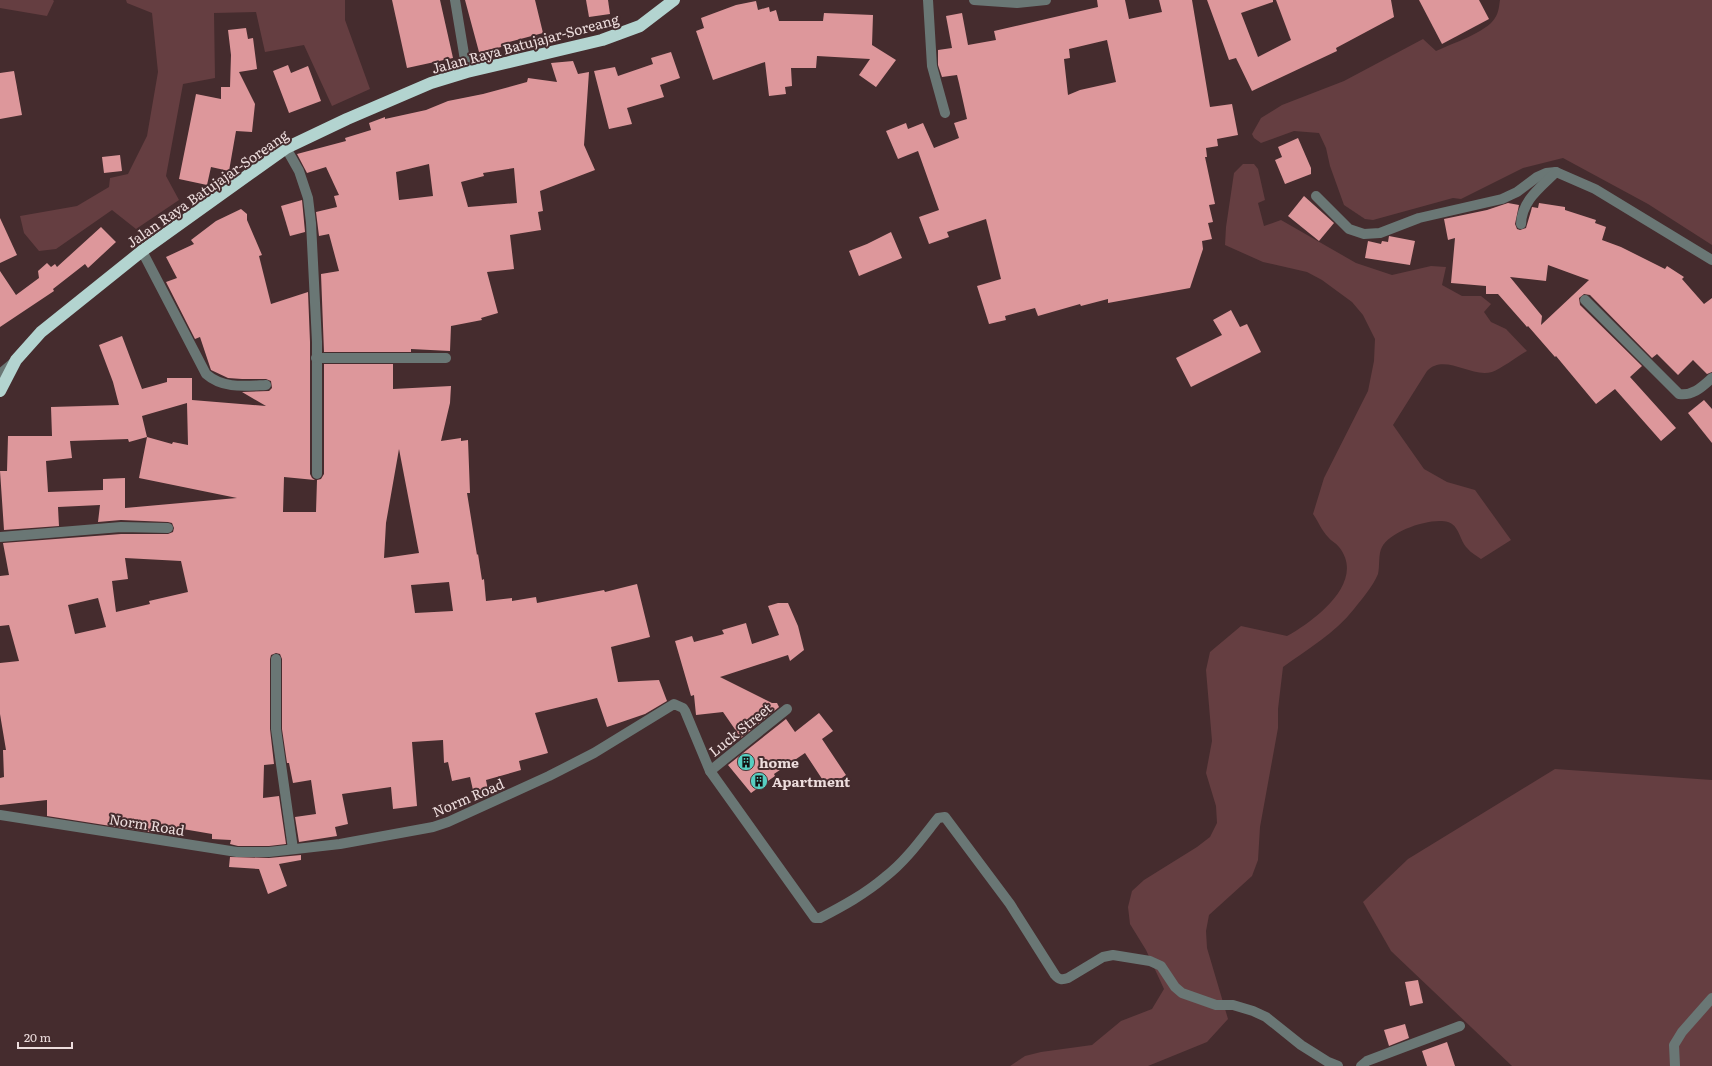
<svg xmlns="http://www.w3.org/2000/svg" width="1712" height="1066" font-family="Literata,serif">
<style>
.green{fill:#653e41}
.building{fill:#dd979b;fill-rule:evenodd}
.lines{fill:none;stroke-linecap:round;stroke-linejoin:round}
.minor{stroke:#6a7775;stroke-width:10}
.highway{stroke:#b3d4d0;stroke-width:12}
.labels{text-anchor:middle;dominant-baseline:central;stroke-width:4;stroke-linejoin:round;paint-order:stroke}
.street-label{font-size:14px;fill:#eddddd;stroke:#452c2e}
.poi-label{font-size:14px;font-weight:bold;fill:#eddddd;stroke:#452c2e;text-anchor:start}
</style>
<rect width="100%" height="100%" fill="#452c2e"/>
<g class="green">
<polygon points="0,0 53,0 54,1 47,16 0,8"/>
<polygon points="126,0 345,0 345,20 370,89 332,106 304,45 265,52 256,12 214,13 215,78 183,84 166,176 179,200 136,229 112,210 56,249 39,251 24,233 20,216 77,206 109,187 110,178 128,174 147,136 158,72 152,13 127,3"/>
<path d="M 1500,0 L 1712,0 L 1712,245 L 1648,204 L 1563,158 L 1523,168 L 1461,199 L 1453,198 L 1373,220 L 1365,219 L 1344,205 L 1330,166 L 1326,148 L 1319,133 L 1294,131 L 1261,143 L 1254,138 L 1252,134 L 1261,118 L 1282,105 L 1344,81 L 1423,39 L 1436,51 C 1451,44 1487,32 1495,18 C 1499,12 1499,6 1500,0 Z"/>
<path d="M 1243,164 L 1254,164 L 1258,169 L 1265,200 L 1258,203 L 1264,226 L 1281,220 L 1356,263 L 1392,275 L 1431,266 L 1446,267 L 1442,285 L 1462,296 L 1481,296 L 1491,304 L 1484,312 L 1491,322 L 1506,329 L 1527,351 C 1518,356 1501,369 1492,372 C 1470,378 1445,353 1427,371 L 1393,425 L 1424,469 L 1447,482 L 1475,490 L 1511,540 L 1481,559 C 1477,556 1471,553 1467,548 C 1460,541 1459,525 1448,522 C 1431,517 1390,531 1382,547 C 1378,554 1380,566 1378,574 C 1373,586 1362,599 1354,609 C 1335,633 1308,649 1283,667 L 1278,709 L 1278,728 L 1260,827 L 1258,860 L 1252,876 L 1209,915 L 1206,931 L 1207,948 L 1228,1019 L 1207,1042 L 1148,1066 L 1010,1066 L 1025,1056 L 1041,1052 L 1092,1045 L 1121,1021 L 1152,1009 L 1164,989 L 1146,950 L 1130,924 L 1128,907 L 1132,891 L 1144,880 L 1197,847 L 1210,837 L 1217,823 L 1216,806 L 1206,773 L 1212,741 L 1206,670 L 1210,652 L 1241,626 L 1287,636 C 1314,621 1367,582 1339,547 C 1336,543 1331,541 1328,537 C 1322,531 1318,521 1313,514 L 1324,478 L 1368,391 L 1374,361 L 1375,339 L 1363,315 L 1352,302 L 1322,280 L 1307,272 L 1263,262 L 1225,245 L 1226,227 L 1234,173 Z"/>
<polygon points="1555,769 1712,780 1712,1066 1512,1066 1391,951 1363,902 1408,859"/>
</g>
<g class="building">
<polygon points="392,0 440,0 453,58 407,68"/>
<polygon points="465,0 535,0 543,33 509,42 510,45 479,52"/>
<polygon points="586,0 608,0 610,14 589,17"/>
<path d="M 1097,0 L 1125,0 L 1129,19 L 1162,12 L 1159,0 L 1192,0 L 1210,107 L 1232,104 L 1238,135 L 1217,139 L 1218,146 L 1206,148 L 1207,157 L 1205,157 L 1215,204 L 1209,205 L 1213,222 L 1208,223 L 1212,239 L 1202,241 L 1203,249 L 1190,288 L 1108,303 L 1108,299 L 1081,306 L 1080,304 L 1038,316 L 1035,308 L 1005,316 L 1006,320 L 989,324 L 977,286 L 1001,279 L 986,219 L 947,232 L 949,237 L 929,244 L 919,217 L 939,210 L 918,151 L 898,159 L 886,131 L 906,123 L 908,129 L 923,123 L 934,148 L 959,138 L 954,123 L 967,119 L 959,83 L 957,75 L 942,77 L 938,65 L 938,50 L 952,48 L 946,16 L 962,13 L 968,45 L 996,40 L 994,31 L 1098,7 ZM 1107,40 L 1116,82 L 1080,90 L 1068,95 L 1064,59 L 1070,58 L 1069,49 Z"/>
<polygon points="1207,0 1273,0 1273,2 1241,13 1258,57 1291,40 1276,0 1391,0 1394,17 1336,48 1337,51 1252,91 1236,58 1229,60"/>
<polygon points="1419,0 1479,0 1489,19 1442,44"/>
<polygon points="756,1 758,10 769,7 770,12 776,10 779,21 823,21 824,13 873,15 872,45 896,60 876,87 859,75 870,59 817,56 816,68 791,68 792,86 785,87 786,94 769,96 765,62 713,80 696,31 704,28 701,18 736,5"/>
<polygon points="246,28 248,39 253,38 257,69 239,72 255,104 252,132 236,131 229,171 211,167 207,185 179,179 196,94 221,99 221,87 230,87 231,55 228,30"/>
<polygon points="671,52 680,78 660,85 664,97 627,108 632,124 609,129 594,71 615,67 618,76 653,64 651,58"/>
<path d="M 573,61 L 578,74 L 589,72 L 584,145 L 595,170 L 540,191 L 543,211 L 538,212 L 541,230 L 510,235 L 514,269 L 487,272 L 498,313 L 481,318 L 482,320 L 451,326 L 450,351 L 411,349 L 411,352 L 324,352 L 321,274 L 339,271 L 329,234 L 319,236 L 316,212 L 337,207 L 334,196 L 339,195 L 326,167 L 307,173 L 297,154 L 346,141 L 345,138 L 371,130 L 369,123 L 385,117 L 385,119 L 426,110 L 448,101 L 483,94 L 527,82 L 528,78 L 557,82 L 551,63 ZM 429,164 L 433,196 L 399,200 L 396,172 ZM 514,168 L 517,203 L 468,207 L 461,182 L 484,176 L 483,173 Z"/>
<polygon points="288,65 291,73 308,66 321,101 289,113 273,71"/>
<polygon points="14,71 22,115 0,119 0,73"/>
<polygon points="1298,138 1311,168 1311,174 1285,184 1275,160 1282,157 1278,147"/>
<polygon points="120,155 122,171 104,173 102,157"/>
<polygon points="1304,196 1334,223 1319,241 1288,216"/>
<polygon points="302,200 305,232 290,236 281,206"/>
<path d="M 1508,203 L 1519,205 L 1515,224 L 1517,229 L 1520,230 L 1526,228 L 1531,211 L 1532,207 L 1538,208 L 1539,203 L 1565,207 L 1565,210 L 1596,220 L 1595,223 L 1606,227 L 1602,240 L 1621,247 L 1665,269 L 1667,266 L 1684,277 L 1682,279 L 1704,304 L 1712,298 L 1712,372 L 1707,374 L 1693,360 L 1678,375 L 1657,354 L 1652,358 L 1590,295 L 1584,294 L 1579,298 L 1580,305 L 1642,366 L 1630,377 L 1676,428 L 1661,441 L 1615,389 L 1596,404 L 1556,356 L 1555,357 L 1528,326 L 1527,327 L 1498,294 L 1486,294 L 1486,286 L 1451,283 L 1455,238 L 1448,240 L 1444,219 L 1487,210 ZM 1548,265 L 1589,280 L 1541,325 L 1542,316 L 1510,277 L 1546,281 Z"/>
<path d="M 241,209 L 247,214 L 247,220 L 262,255 L 259,256 L 271,304 L 308,292 L 310,342 L 310,474 L 312,478 L 315,480 L 284,477 L 283,512 L 316,512 L 317,480 L 321,479 L 324,474 L 324,364 L 393,364 L 393,389 L 451,386 L 450,403 L 441,441 L 461,438 L 461,441 L 468,440 L 470,493 L 467,493 L 477,555 L 478,554 L 482,580 L 484,579 L 486,601 L 512,598 L 512,601 L 536,597 L 537,603 L 604,590 L 605,592 L 637,584 L 650,637 L 611,647 L 618,682 L 659,680 L 667,701 L 645,714 L 607,727 L 597,698 L 535,713 L 548,753 L 519,761 L 521,770 L 486,780 L 489,795 L 475,799 L 470,777 L 452,781 L 448,762 L 444,763 L 443,740 L 412,742 L 417,806 L 393,809 L 391,787 L 342,794 L 348,824 L 335,827 L 337,836 L 299,842 L 295,817 L 316,814 L 311,780 L 293,783 L 289,763 L 287,763 L 282,729 L 282,659 L 280,654 L 276,653 L 271,655 L 270,659 L 270,729 L 274,764 L 264,765 L 263,798 L 279,796 L 286,844 L 269,846 L 238,846 L 230,844 L 231,840 L 212,839 L 212,834 L 177,828 L 177,831 L 160,831 L 160,833 L 149,832 L 47,816 L 47,800 L 0,805 L 0,778 L 4,777 L 3,750 L 6,750 L 0,714 L 0,663 L 19,661 L 9,625 L 0,626 L 0,576 L 9,575 L 3,543 L 121,534 L 168,534 L 173,532 L 174,528 L 172,523 L 168,522 L 121,520 L 98,522 L 100,505 L 58,507 L 59,526 L 4,530 L 0,471 L 7,471 L 8,436 L 52,436 L 51,407 L 119,405 L 113,382 L 99,345 L 122,336 L 142,389 L 167,382 L 167,378 L 192,378 L 192,400 L 266,406 L 242,392 L 269,391 L 272,388 L 271,381 L 266,379 L 242,379 L 228,378 L 211,370 L 200,337 L 195,339 L 166,282 L 177,278 L 166,257 L 194,244 L 191,240 L 216,221 ZM 187,403 L 188,445 L 173,442 L 172,444 L 147,437 L 139,478 L 237,498 L 125,508 L 125,478 L 103,479 L 103,490 L 48,492 L 46,461 L 72,458 L 70,441 L 128,439 L 129,442 L 147,437 L 142,416 ZM 399,449 L 419,553 L 384,558 L 386,523 ZM 125,558 L 181,561 L 188,592 L 149,601 L 150,604 L 116,612 L 112,581 L 128,579 ZM 449,582 L 453,611 L 415,613 L 411,585 ZM 98,598 L 106,627 L 75,634 L 68,605 Z"/>
<polygon points="0,218 17,255 0,263"/>
<polygon points="101,227 116,242 88,268 85,264 53,289 54,291 0,327 0,271 16,295 39,278 38,271 47,263 51,267 55,264 57,267"/>
<polygon points="891,232 902,258 859,276 849,251 867,244"/>
<polygon points="1389,236 1415,241 1410,265 1365,258 1368,241 1381,244 1382,241 1388,242"/>
<polygon points="1231,310 1240,327 1247,324 1261,352 1191,387 1176,358 1222,335 1213,320"/>
<polygon points="1704,400 1712,409 1712,443 1688,413"/>
<polygon points="778,603 788,603 798,626 804,650 790,661 788,655 720,677 772,703 777,703 779,707 741,738 723,712 696,715 694,695 691,696 675,641 692,636 694,642 724,634 722,630 746,623 752,644 779,635 768,606"/>
<polygon points="819,713 833,731 822,739 846,775 828,788 805,753 774,774 775,776 751,793 728,765 786,719 795,732"/>
<polygon points="301,855 301,860 279,864 287,886 268,894 259,869 229,867 230,857 269,858"/>
<polygon points="1418,980 1423,1003 1410,1006 1405,982"/>
<polygon points="1405,1024 1409,1038 1389,1046 1384,1030"/>
<polygon points="1447,1042 1455,1066 1427,1066 1422,1051"/>
</g>
<g class="lines">
<g class="minor">
<polyline points="455,0 467,72"/>
<polyline points="928,0 932,66 945,113"/>
<polyline points="974,0 1017,3 1046,0"/>
<polyline points="286,148 299,171 308,198 311,223 317,342 317,474"/>
<polyline points="1316,196 1349,229 1364,234 1380,233 1419,218 1502,199 1517,192 1537,177 1546,173 1556,172 1595,189 1712,260"/>
<path d="M 1521,224 C 1522,200 1540,188 1556,172"/>
<path d="M 142,251 L 206,374 C 223,389 245,386 266,385"/>
<path d="M 1585,300 L 1679,394 C 1693,396 1702,387 1712,378"/>
<polyline points="316,358 446,358"/>
<polyline points="0,374 13,363"/>
<polyline points="0,537 121,527 168,528"/>
<polyline points="276,659 276,729 293,849"/>
<polyline points="710,771 787,709"/>
<path d="M 0,815 L 237,852 L 269,852 L 340,844 L 433,827 L 448,822 L 549,776 L 594,753 L 674,704 L 683,708 L 685,711 L 710,771 L 815,918 L 820,918 C 843,906 865,894 885,877 C 906,861 922,838 938,818 L 945,817 L 1010,904 L 1055,975 C 1059,980 1062,980 1068,978 L 1103,957 L 1113,955 L 1150,961 L 1161,966 L 1175,987 L 1182,993 L 1216,1005 L 1233,1005 L 1253,1011 L 1266,1017 L 1301,1045 L 1328,1062 L 1338,1066"/>
<polyline points="1361,1066 1367,1061 1460,1026"/>
<polyline points="1675,1066 1674,1045 1682,1032 1712,998"/>
</g>
<polyline class="highway" points="0,391 16,360 41,332 142,251 286,148 347,119 431,83 467,72 602,40 640,26 674,0"/>
</g>
<defs>
<symbol id="building-disc" viewBox="-11 -11 22 22"><circle r="9.5" fill="#57cec1" stroke="#452c2e"/><path d="M-4-6H4V6H1V3H-1V6H-4ZM-2.5-4.3h1.7v1.8h-1.7ZM.8-4.3h1.7v1.8H.8ZM-2.5-1h1.7V.8h-1.7ZM.8-1h1.7V.8H.8Z" fill="#111"/></symbol>
</defs>
<g fill-rule="evenodd">
<use href="#building-disc" x="736" y="752" width="20" height="20"/>
<use href="#building-disc" x="749" y="771" width="20" height="20"/>
</g>
<g class="labels">
<g class="street-label">
<text transform="translate(525 43) rotate(-15)">Jalan Raya Batujajar-Soreang</text>
<text transform="translate(207 188) rotate(-35)">Jalan Raya Batujajar-Soreang</text>
<text transform="translate(740 729) rotate(-39)">Luck Street</text>
<text transform="translate(468 797) rotate(-23)">Norm Road</text>
<text transform="translate(147 824) rotate(9)">Norm Road</text>
</g>
<g class="poi-label">
<text x="759" y="762">home</text>
<text x="772" y="781">Apartment</text>
</g>
</g>
<path d="M18 1042v6h54v-6" fill="none" stroke="#eddddd" stroke-width="2"/>
<text x="24" y="1042" font-size="12" fill="#eddddd" stroke="#452c2e" stroke-width="3" paint-order="stroke">20 m</text>
</svg>
